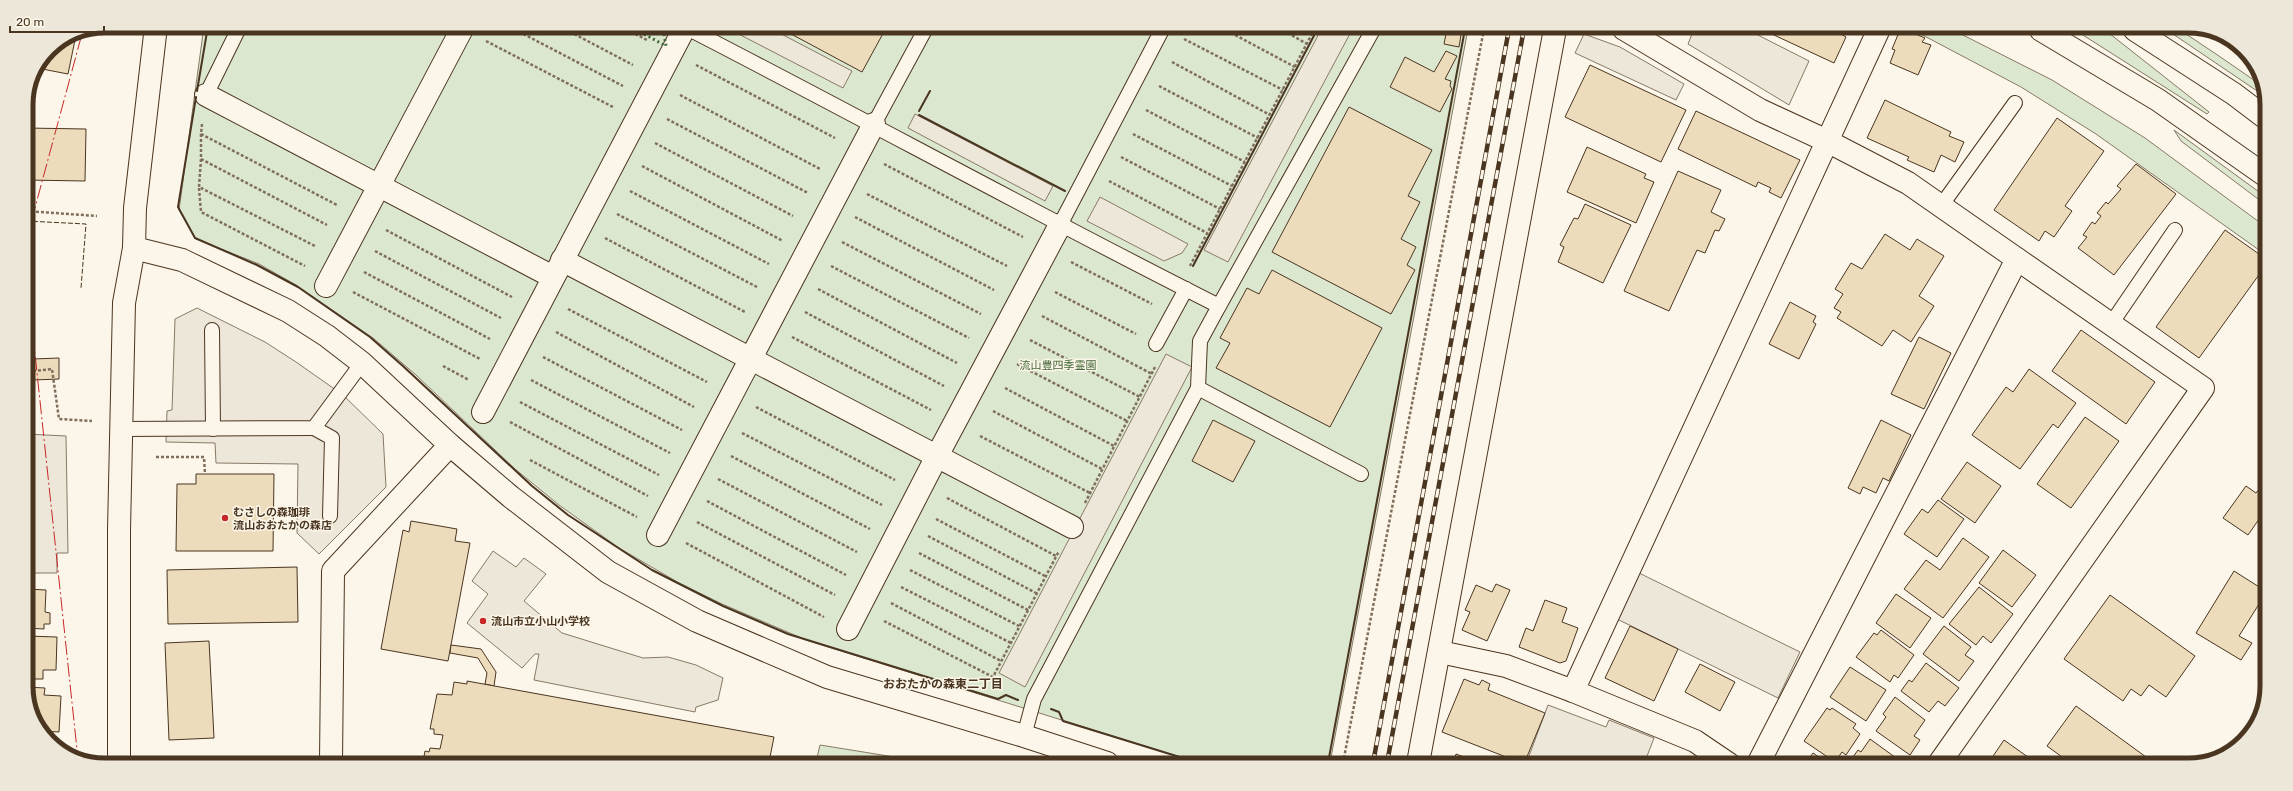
<svg xmlns="http://www.w3.org/2000/svg" width="2293" height="791" font-family="Rubik,'Noto Sans JP',sans-serif">
<style>
.green{fill:#dce7d0;stroke:#887966}
.parking{fill:#ede7d9;stroke:#887966}
.building{fill:#ecdcbc;stroke:#4a3520}
.lines{fill:none;stroke-linecap:round;stroke-linejoin:round}
.lane-casing{stroke:#4a3520;stroke-width:16}
.street-casing{stroke:#4a3520;stroke-width:24}
.secondary-casing{stroke:#4a3520;stroke-width:24}
.path{stroke:#7f6f5c;stroke-width:2.5;stroke-dasharray:3 2;stroke-linecap:butt}
.lane{stroke:#fbf6e9;stroke-width:14}
.street{stroke:#fbf6e9;stroke-width:22}
.secondary{stroke:#fbf6e9;stroke-width:22}
.rail-casing{stroke:#4a3520;stroke-width:4.5}
.rail{stroke:#fbf6e9;stroke-width:3;stroke-dasharray:9;stroke-linecap:butt}
.hedge{stroke:#436837;stroke-width:3;stroke-dasharray:2 3;stroke-linecap:butt}
.fence{stroke:#4a3520;stroke-width:1;stroke-dasharray:5 2;stroke-linecap:butt}
.wall{stroke:#4a3520;stroke-width:2}
.power{stroke:#c62828;stroke-width:1;stroke-dasharray:14 3 2 3;stroke-linecap:butt}
.poi-dot{fill:#c62828;stroke:#fbf6e9;stroke-width:1.5}
.labels{text-anchor:middle;dominant-baseline:central;stroke-width:3;stroke-linejoin:round;paint-order:stroke}
.park-label{font-size:11px;fill:#436837;stroke:#fbf6e9}
.poi-label{font-size:11px;font-weight:bold;fill:#4a3520;stroke:#fbf6e9;text-anchor:start}
.neighbourhood-label{font-size:12px;font-weight:bold;fill:#4a3520;stroke:#fbf6e9}
.rim{fill:none;stroke:#4a3520;stroke-width:5}
</style>
<rect width="100%" height="100%" fill="#fbf6e9"/>
<g class="green">
<polygon points="204,26 1468,29 1330,763 1199,763 806,640 722,604 679,583 619,548 559,505 515,469 416,375 373,338 296,285 259,264 196,239 179,210"/>
<polygon points="1913,30 1953,30 2052,80 2145,138 2266,227 2266,255 2096,134 2021,87"/>
<polygon points="2075,30 2105,30 2209,112 2207,114"/>
<polygon points="2167,30 2180,30 2219,56 2261,85 2266,97"/>
<polygon points="2174,130 2266,197 2266,205 2181,141"/>
<polygon points="820,745 913,760 918,762 816,762"/>
</g>
<g class="parking">
<polygon points="725,27 768,27 852,71 843,88"/>
<polygon points="1322,28 1353,28 1228,262 1204,250"/>
<polygon points="1694,29 1746,29 1809,61 1789,105 1688,44"/>
<polygon points="1584,34 1620,47 1684,84 1676,100 1575,53"/>
<polygon points="915,114 1053,186 1045,201 908,128"/>
<polygon points="1100,197 1188,244 1182,253 1164,261 1087,221"/>
<polygon points="197,308 265,342 296,362 343,395 383,434 386,487 319,554 297,533 298,464 216,463 215,443 166,442 167,411 172,410 175,319"/>
<polygon points="1166,354 1192,367 1025,687 999,673"/>
<polygon points="26,434 66,436 68,553 57,553 57,573 26,573"/>
<polygon points="493,551 516,567 524,558 546,574 524,601 562,633 643,658 668,657 696,665 723,678 718,700 696,707 695,712 534,680 539,654 535,654 522,668 467,623 488,594 472,581"/>
<polygon points="1639,573 1800,652 1778,698 1617,619"/>
<polygon points="1548,705 1606,727 1609,720 1654,738 1644,764 1526,764"/>
</g>
<g class="building">
<polygon points="778,27 886,28 862,72"/>
<polygon points="1447,29 1462,29 1459,47 1444,44"/>
<polygon points="1761,29 1841,29 1839,33 1846,37 1834,63"/>
<polygon points="1900,30 1906,30 1925,38 1922,42 1931,45 1918,75 1890,63 1895,50 1892,49"/>
<polygon points="73,34 76,35 68,74 37,68 49,49"/>
<polygon points="1446,51 1457,56 1445,79 1451,81 1450,86 1452,89 1440,112 1390,87 1405,57 1434,72"/>
<polygon points="1590,65 1686,110 1661,162 1565,117"/>
<polygon points="1885,100 1951,132 1949,136 1964,142 1955,162 1941,155 1934,172 1907,160 1909,157 1867,138"/>
<polygon points="1349,107 1432,150 1408,196 1420,202 1401,239 1416,247 1407,265 1415,270 1391,314 1272,252"/>
<polygon points="1696,111 1800,160 1781,198 1769,192 1771,188 1758,182 1756,187 1678,149"/>
<polygon points="2057,118 2104,151 2065,206 2072,211 2054,237 2045,231 2039,241 1994,210"/>
<polygon points="26,128 86,129 85,181 26,180"/>
<polygon points="1587,147 1646,174 1644,178 1654,182 1636,223 1567,192"/>
<polygon points="2136,164 2176,194 2114,275 2078,248 2087,237 2083,235 2092,222 2095,224 2101,216 2097,213 2106,202 2108,204 2121,189 2117,186"/>
<polygon points="1678,171 1721,190 1711,212 1725,219 1719,231 1715,230 1705,253 1697,250 1669,311 1624,291"/>
<polygon points="1585,204 1631,225 1603,283 1558,262 1564,247 1560,245 1574,218 1578,219"/>
<polygon points="2225,230 2266,259 2266,265 2199,358 2156,327"/>
<polygon points="1885,234 1910,250 1917,239 1944,256 1919,296 1934,306 1911,342 1893,330 1882,346 1837,318 1841,312 1834,308 1843,294 1835,289 1851,263 1862,269"/>
<polygon points="1272,270 1382,328 1330,427 1216,368 1230,343 1220,338 1247,288 1259,294"/>
<rect x="26" y="286" width="8" height="148"/>
<polygon points="1790,302 1816,316 1813,322 1816,324 1799,359 1769,344"/>
<polygon points="2081,330 2155,382 2126,424 2052,371"/>
<polygon points="1919,337 1951,353 1924,409 1891,394"/>
<polygon points="59,358 59,379 33,380 33,359"/>
<polygon points="2029,369 2076,403 2058,428 2053,424 2020,469 1972,435 2006,387 2013,392"/>
<polygon points="2085,417 2119,441 2071,508 2037,484"/>
<polygon points="1213,420 1255,441 1233,482 1192,461"/>
<polygon points="1881,420 1911,435 1889,481 1883,478 1876,493 1863,487 1860,494 1848,488"/>
<polygon points="1967,462 2001,486 1975,523 1941,499"/>
<polygon points="196,474 274,474 273,551 176,551 177,484 196,484"/>
<polygon points="2246,486 2256,493 2260,488 2264,491 2264,512 2248,535 2223,518"/>
<polygon points="1938,500 1964,519 1937,557 1904,534 1922,509 1928,513"/>
<polygon points="411,521 457,529 455,541 470,543 448,661 381,649 403,530 409,532"/>
<polygon points="1963,538 1989,557 1943,618 1904,589 1926,560 1940,570"/>
<polygon points="2003,550 2036,575 2012,607 1979,583"/>
<polygon points="297,567 298,622 168,624 167,570"/>
<polygon points="2234,571 2264,590 2264,596 2239,636 2252,643 2241,660 2196,633"/>
<polygon points="1496,584 1510,590 1487,641 1462,630 1470,612 1465,610 1476,585 1492,592"/>
<polygon points="1979,587 2013,614 1991,643 1983,636 1976,645 1949,624"/>
<polygon points="26,589 46,590 45,612 50,613 50,624 44,624 44,629 26,628"/>
<polygon points="1896,594 1931,618 1910,648 1876,623"/>
<polygon points="2110,595 2195,656 2166,697 2149,685 2141,696 2131,689 2123,701 2064,659"/>
<polygon points="1545,600 1567,608 1562,622 1578,628 1566,661 1560,663 1519,647 1526,628 1533,631"/>
<polygon points="1630,626 1678,649 1654,701 1605,678"/>
<polygon points="1944,626 1971,647 1965,655 1974,661 1959,681 1923,654"/>
<polygon points="1881,630 1914,655 1898,678 1894,675 1890,682 1856,657 1874,633 1877,635"/>
<polygon points="26,636 57,637 56,670 43,670 43,679 26,679"/>
<polygon points="209,641 214,738 169,740 165,643"/>
<polygon points="451,645 481,649 496,672 494,686 485,684 487,673 478,658 450,653"/>
<polygon points="1926,663 1959,688 1945,706 1938,701 1929,712 1901,691 1909,680 1912,682"/>
<polygon points="1700,664 1735,682 1720,711 1685,692"/>
<polygon points="1850,667 1886,690 1866,721 1830,697"/>
<polygon points="1464,679 1479,685 1482,680 1490,684 1488,690 1545,713 1524,764 1442,732"/>
<polygon points="467,681 774,737 769,762 423,762 425,751 429,752 430,748 440,749 443,735 434,734 434,729 430,729 437,694 452,695 454,682 467,684"/>
<polygon points="26,687 45,688 44,695 61,696 59,732 41,731"/>
<polygon points="1895,697 1925,720 1914,736 1920,740 1910,755 1876,731 1886,717 1883,714"/>
<polygon points="2076,706 2157,765 2073,765 2047,746"/>
<polygon points="1827,708 1830,710 1832,708 1856,724 1853,728 1860,734 1846,755 1842,752 1835,762 1804,741"/>
<polygon points="1870,739 1903,763 1902,764 1848,764 1858,750 1861,752"/>
<polygon points="2004,740 2039,765 1987,765"/>
<polygon points="1813,753 1829,764 1799,764 1802,759 1806,763"/>
<polygon points="1456,754 1483,764 1453,764"/>
<polygon points="1671,757 1682,764 1666,764"/>
<polygon points="257,758 257,761 210,761 210,759"/>
</g>
<g class="lines">
<defs>
<g id="lane">
<path d="M 685,27 C 864,119 1040,216 1219,306 L 1200,341 L 1198,388 L 1361,474"/>
<polyline points="206,95 240,26"/>
<polyline points="874,124 926,28"/>
<polyline points="1941,206 2015,103"/>
<polyline points="1060,225 1163,28"/>
<polyline points="1219,306 1374,28"/>
<polyline points="2111,324 2175,230"/>
<polyline points="212,330 213,429"/>
<polyline points="1156,344 1186,289"/>
<polyline points="314,428 332,438 330,516"/>
<polyline points="121,429 314,428 362,363"/>
<polyline points="1024,736 1034,699 1198,388"/>
</g>
<g id="street">
<polyline points="1624,29 1760,110 1827,141 1908,183 2017,259 1758,764"/>
<polyline points="206,95 553,277"/>
<polyline points="562,260 1072,527"/>
<polyline points="326,286 463,27"/>
<polyline points="483,412 685,27"/>
<polyline points="658,535 874,124"/>
<polyline points="848,629 937,456 1060,225"/>
<polyline points="1440,652 1506,666 1573,691 1695,741 1729,764"/>
<polyline points="1573,691 1879,29"/>
<polyline points="331,761 333,571 450,445"/>
<polyline points="1418,763 1555,29"/>
<polyline points="1938,765 2203,388 2017,259"/>
</g>
<g id="secondary">
<polyline points="2041,30 2158,100 2266,176"/>
<polyline points="2135,30 2234,94 2267,119"/>
<polyline points="134,248 182,260 288,311 327,336 362,363 450,445 511,497 608,572 697,621 827,677 1024,736 1107,763"/>
<polyline points="119,761 119,530 124,303 134,248 135,208 156,26"/>
</g>
</defs>
<use href="#lane" class="lane-casing"/>
<use href="#street" class="street-casing"/>
<use href="#secondary" class="secondary-casing"/>
<g class="path">
<polyline points="510,27 623,86"/>
<polyline points="561,27 633,65"/>
<polyline points="622,27 647,40"/>
<polyline points="1222,28 1295,67"/>
<polyline points="1279,28 1307,44"/>
<polyline points="1184,39 1283,90"/>
<polyline points="486,41 613,107"/>
<polyline points="1172,62 1270,115"/>
<polyline points="696,65 835,138"/>
<polyline points="1159,86 1258,138"/>
<polyline points="680,95 820,169"/>
<polyline points="1146,110 1245,162"/>
<polyline points="667,119 808,193"/>
<polyline points="202,124 201,134 337,205"/>
<polyline points="201,134 201,159 327,225"/>
<polyline points="1133,134 1232,186"/>
<polyline points="655,143 793,216"/>
<polyline points="1121,157 1220,209"/>
<polyline points="201,159 199,187 315,246"/>
<polyline points="884,164 1023,237"/>
<polyline points="642,166 783,241"/>
<polyline points="1109,181 1207,233"/>
<polyline points="199,188 201,212 305,266"/>
<polyline points="630,191 769,264"/>
<polyline points="867,194 1007,266"/>
<polyline points="26,211 97,216"/>
<polyline points="617,214 757,287"/>
<polyline points="855,217 994,290"/>
<polyline points="386,230 512,297"/>
<polyline points="605,238 745,312"/>
<polyline points="842,242 981,314"/>
<polyline points="375,251 501,318"/>
<polyline points="1071,262 1152,304"/>
<polyline points="831,266 969,338"/>
<polyline points="1190,266 1315,28"/>
<polyline points="364,272 490,339"/>
<polyline points="818,289 957,363"/>
<polyline points="353,292 480,359"/>
<polyline points="1055,292 1136,334"/>
<polyline points="568,309 707,382"/>
<polyline points="805,312 944,386"/>
<polyline points="1042,316 1152,374"/>
<polyline points="556,332 694,407"/>
<polyline points="792,337 931,410"/>
<polyline points="1030,340 1140,397"/>
<polyline points="543,357 682,430"/>
<polyline points="1017,364 1127,421"/>
<polyline points="443,366 469,380"/>
<polyline points="33,371 52,369 59,419 92,421"/>
<polyline points="531,380 670,453"/>
<polyline points="1005,388 1114,446"/>
<polyline points="520,402 659,475"/>
<polyline points="756,407 895,480"/>
<polyline points="993,411 1102,469"/>
<polyline points="510,422 648,496"/>
<polyline points="742,433 882,505"/>
<polyline points="980,436 1090,493"/>
<polyline points="731,456 870,529"/>
<polyline points="156,457 204,457 205,474"/>
<polyline points="530,460 637,517"/>
<polyline points="718,479 857,552"/>
<polyline points="947,498 1056,556"/>
<polyline points="707,501 846,575"/>
<polyline points="1085,503 1155,367"/>
<polyline points="936,519 1045,576"/>
<polyline points="697,522 835,595"/>
<polyline points="928,536 1036,593"/>
<polyline points="686,543 824,617"/>
<polyline points="919,553 1028,610"/>
<polyline points="910,570 1019,626"/>
<polyline points="901,587 1011,643"/>
<polyline points="891,603 1001,661"/>
<polyline points="884,621 993,677 1059,551"/>
<polyline points="1343,763 1484,29"/>
</g>
<use href="#lane" class="lane"/>
<use href="#street" class="street"/>
<use href="#secondary" class="secondary"/>
<defs>
<g id="rail">
<polyline points="1373,763 1509,29"/>
<polyline points="1387,763 1524,29"/>
</g>
</defs>
<use href="#rail" class="rail-casing"/>
<use href="#rail" class="rail"/>
<polyline class="hedge" points="631,27 666,46 664,34 651,27"/>
<polyline class="fence" points="26,221 86,224 81,288"/>
<g class="wall">
<polyline points="197,91 208,26"/>
<polyline points="196,97 178,207 195,238 257,265 298,287 370,337 404,367 532,486 568,515 652,570 723,606 788,634 998,699 1006,695 1018,700"/>
<polyline points="919,111 930,91"/>
<polyline points="919,115 1065,191"/>
<polyline points="1193,266 1318,28"/>
<polyline points="1051,709 1059,712 1063,721 1199,763"/>
<polyline points="1328,763 1465,29"/>
</g>
<g class="power">
<polyline points="26,241 83,30"/>
<polyline points="26,269 78,759"/>
</g>
</g>
<g class="poi-dot">
<circle cx="225" cy="518" r="4"/>
<circle cx="483" cy="621" r="4"/>
</g>
<g class="labels">
<g class="park-label">
<text x="1058" y="365">流山豊四季霊園</text>
</g>
<g class="poi-label">
<text x="233" y="512">むさしの森珈琲<tspan x="233" dy="13">流山おおたかの森店</tspan></text>
<text x="491" y="621">流山市立小山小学校</text>
</g>
<g class="neighbourhood-label">
<text x="943" y="684">おおたかの森東二丁目</text>
</g>
</g>
<path d="M0 0H2293V791H0ZM105 33H2188A72 72 0 0 1 2260 105V686A72 72 0 0 1 2188 758H105A72 72 0 0 1 33 686V105A72 72 0 0 1 105 33Z" fill="#ede7d9" fill-rule="evenodd"/>
<path class="rim" d="M105 33H2188A72 72 0 0 1 2260 105V686A72 72 0 0 1 2188 758H105A72 72 0 0 1 33 686V105A72 72 0 0 1 105 33Z"/>
<path d="M10 26v6h94v-6" fill="none" stroke="#4a3520" stroke-width="2"/>
<text x="16" y="26" font-size="12" fill="#4a3520" stroke="#fbf6e9" stroke-width="3" paint-order="stroke">20 m</text>
</svg>
